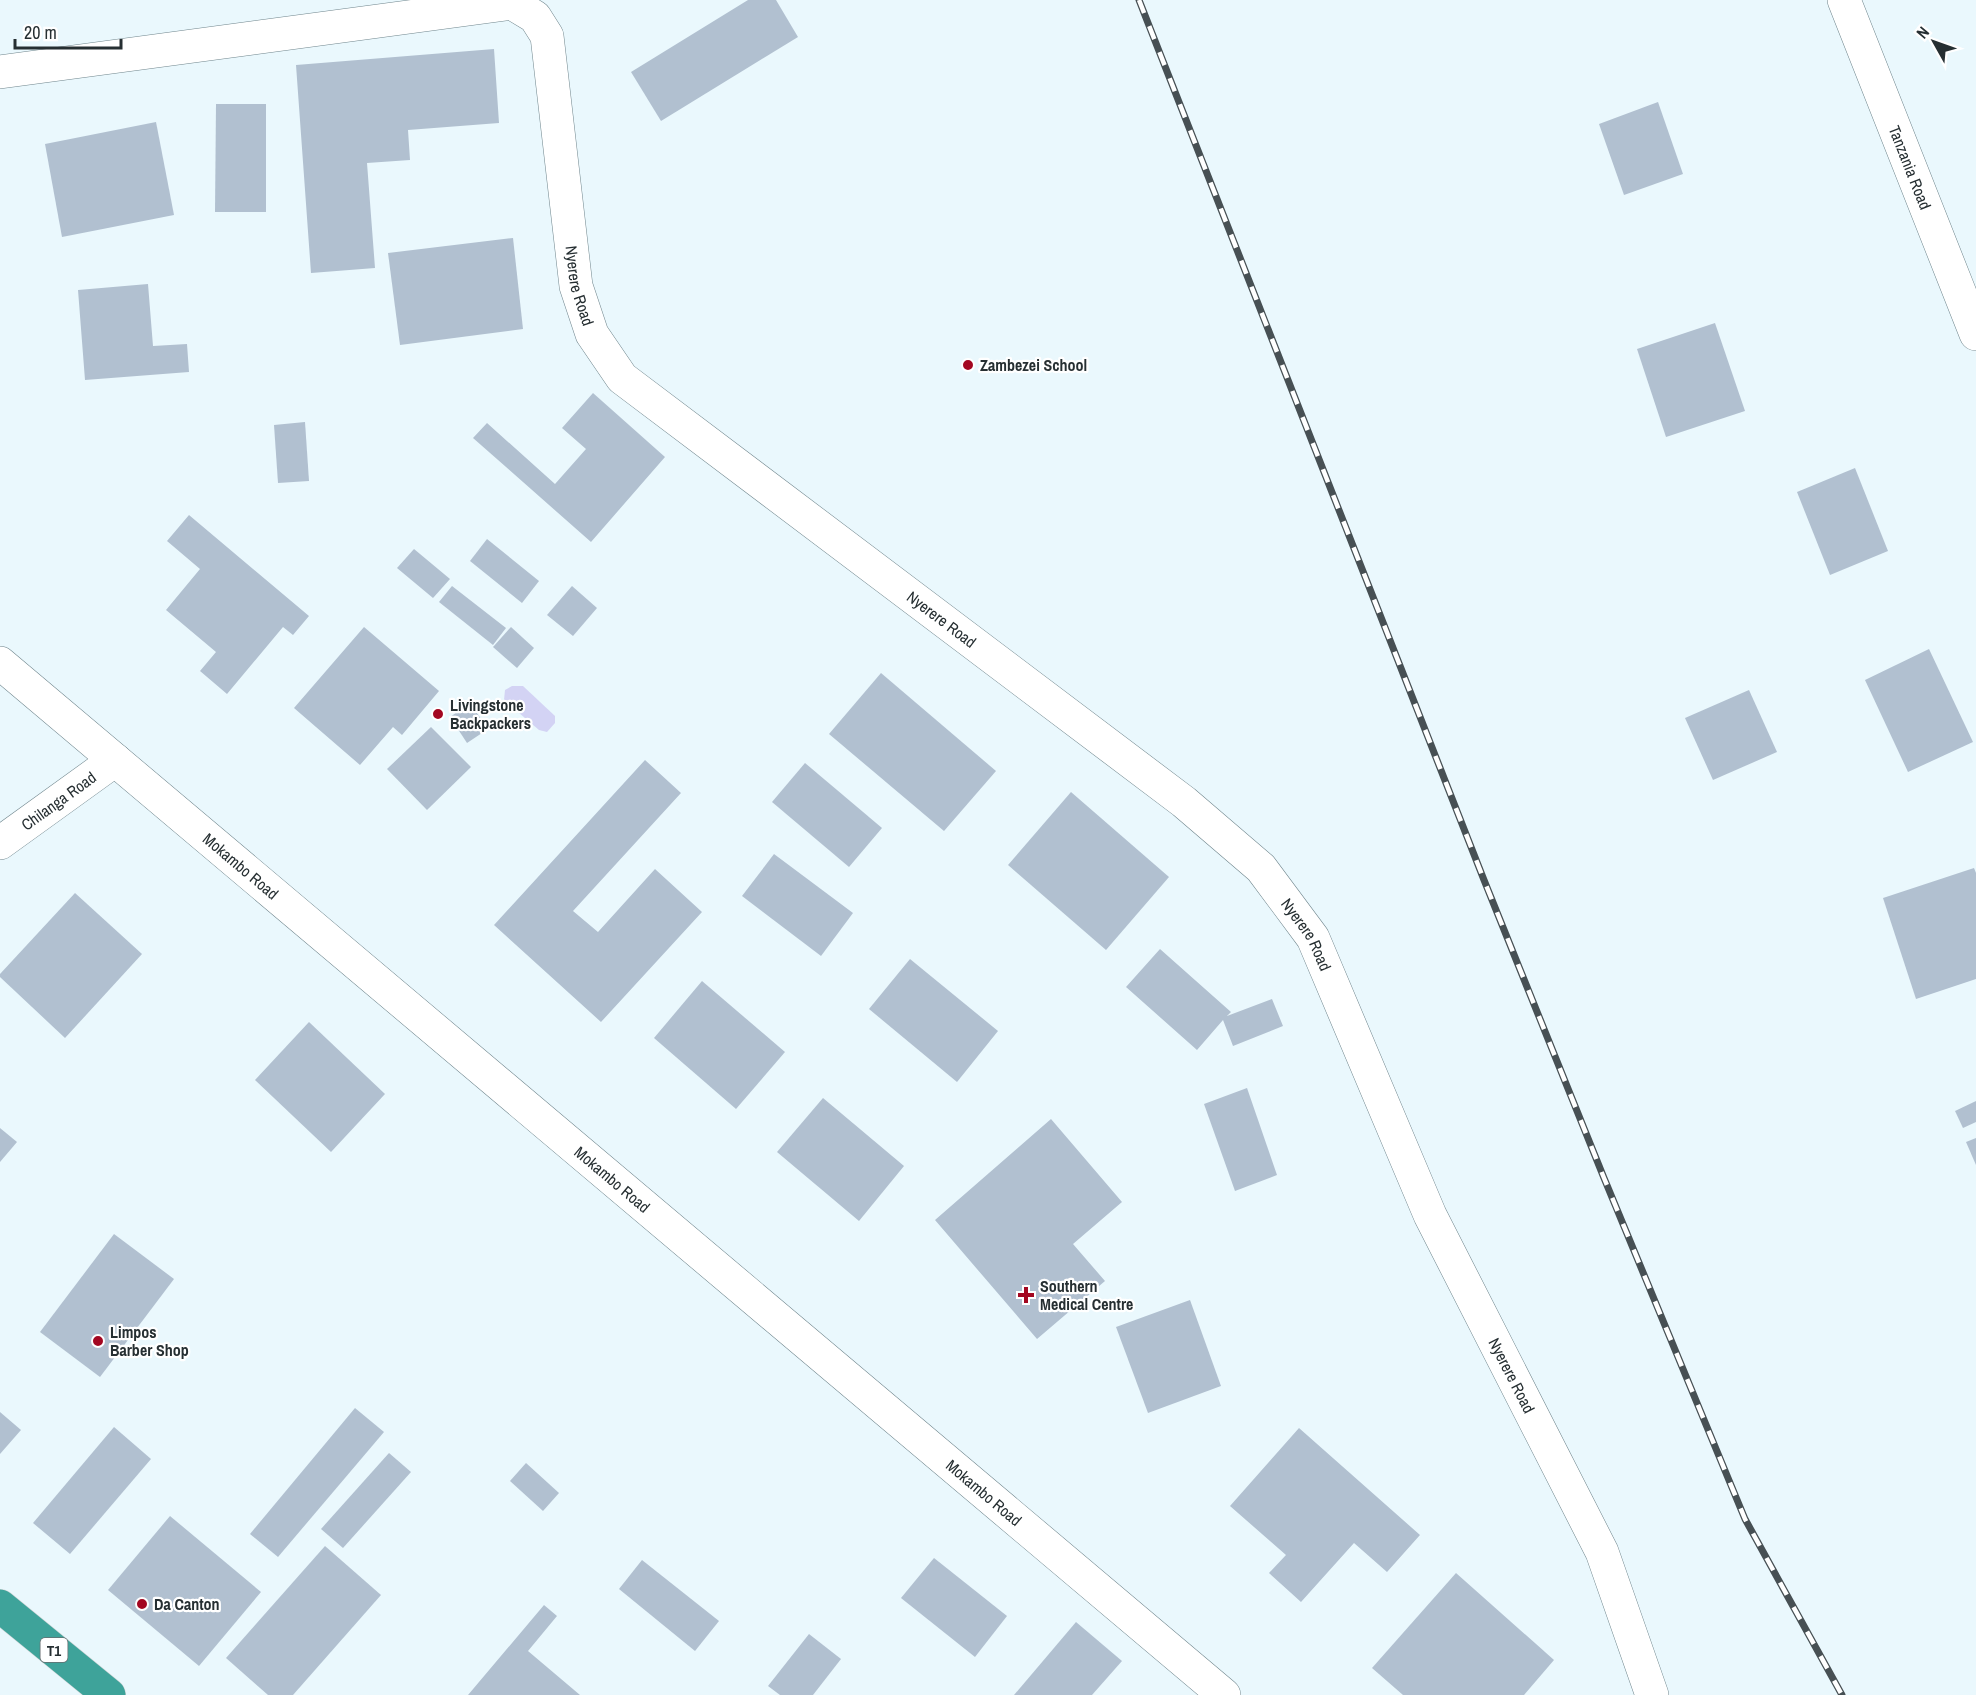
<svg xmlns="http://www.w3.org/2000/svg" width="1976" height="1695" font-family="'Archivo Narrow',sans-serif">
<style>
.water{fill:#d3d3f4}
.building{fill:#b1c0d0}
.lines{fill:none;stroke-linecap:round;stroke-linejoin:round}
.minor-casing{stroke:#6f858c;stroke-width:34}
.highway-casing{stroke:#d4d5d6;stroke-width:34}
.minor{stroke:#fff;stroke-width:33}
.highway{stroke:#3ea39a;stroke-width:33}
.rail-casing{stroke:#475054;stroke-width:7}
.rail{stroke:#fff;stroke-width:4.5;stroke-dasharray:14;stroke-linecap:butt}
.poi-dot{fill:#a30721;stroke:#fff;stroke-width:2}
.labels{text-anchor:middle;dominant-baseline:central;stroke-width:4.5;stroke-linejoin:round;paint-order:stroke}
.shield{fill:#fff;stroke:#676d70;stroke-width:1.5}
.shield-label{font-size:15px;font-weight:bold;fill:#262f32}
.street-label{font-size:16px;fill:#262f32;stroke:#fff}
.poi-label{font-size:16px;font-weight:bold;fill:#262f32;stroke:#fff;text-anchor:start}
</style>
<rect width="100%" height="100%" fill="#eaf8fd"/>
<polygon class="water" points="512,686 523,686 555,716 555,723 547,732 539,730 504,700 505,690"/>
<g class="building">
<polygon points="748,0 776,0 798,37 661,121 631,72"/>
<polygon points="494,49 499,123 408,130 410,160 367,163 375,268 311,273 296,65"/>
<polygon points="1658,102 1683,174 1624,195 1599,124"/>
<polygon points="216,104 266,104 266,212 215,212"/>
<polygon points="156,122 174,215 62,237 45,144"/>
<polygon points="513,238 523,329 400,345 388,253"/>
<polygon points="148,284 153,346 187,344 189,372 85,380 78,290"/>
<polygon points="1715,323 1745,411 1666,437 1637,349"/>
<polygon points="593,393 665,457 591,542 473,438 487,423 555,484 586,449 562,428"/>
<polygon points="305,422 309,481 278,483 274,425"/>
<polygon points="1855,468 1888,551 1830,575 1797,492"/>
<polygon points="189,515 309,616 293,635 283,627 227,694 200,671 216,652 166,610 200,569 167,541"/>
<polygon points="487,539 539,581 522,603 470,561"/>
<polygon points="414,549 450,579 433,598 397,568"/>
<polygon points="452,586 506,628 493,645 439,602"/>
<polygon points="572,586 597,608 573,636 547,615"/>
<polygon points="364,627 439,691 402,735 393,727 360,765 294,708"/>
<polygon points="511,627 534,648 517,668 493,647"/>
<polygon points="1929,649 1973,742 1908,772 1865,680"/>
<polygon points="881,673 996,771 944,831 829,734"/>
<polygon points="1749,690 1777,752 1713,780 1685,718"/>
<polygon points="470,703 488,729 467,743 450,717"/>
<polygon points="431,727 471,767 427,810 387,769"/>
<polygon points="645,760 681,793 573,911 598,932 655,869 702,912 601,1022 494,925"/>
<polygon points="805,763 882,828 849,867 772,802"/>
<polygon points="1071,792 1169,877 1106,950 1008,865"/>
<polygon points="774,854 853,913 821,956 742,896"/>
<polygon points="1974,868 1976,873 1976,979 1916,999 1883,898"/>
<polygon points="75,893 142,954 65,1038 0,977 0,974"/>
<polygon points="1160,949 1231,1012 1227,1016 1272,999 1283,1026 1233,1046 1223,1020 1197,1050 1126,987"/>
<polygon points="910,959 998,1031 957,1082 869,1009"/>
<polygon points="702,981 785,1052 736,1109 654,1038"/>
<polygon points="309,1022 385,1094 331,1152 255,1080"/>
<polygon points="1247,1088 1277,1175 1235,1191 1204,1104"/>
<polygon points="823,1098 904,1166 859,1221 777,1152"/>
<polygon points="1976,1101 1976,1122 1963,1128 1955,1111"/>
<polygon points="1051,1119 1122,1202 1073,1244 1105,1281 1037,1339 935,1220"/>
<polygon points="0,1128 17,1142 0,1162"/>
<polygon points="1976,1138 1976,1165 1966,1142"/>
<polygon points="114,1234 174,1279 100,1377 40,1332"/>
<polygon points="1190,1300 1221,1386 1148,1413 1116,1327"/>
<polygon points="355,1408 384,1432 278,1557 250,1534"/>
<polygon points="0,1412 21,1430 0,1454"/>
<polygon points="114,1427 151,1459 70,1554 33,1523"/>
<polygon points="1299,1428 1420,1535 1387,1572 1354,1543 1301,1602 1269,1573 1286,1555 1230,1506"/>
<polygon points="389,1453 411,1472 343,1548 321,1529"/>
<polygon points="526,1463 559,1493 543,1511 510,1481"/>
<polygon points="170,1516 261,1592 199,1666 108,1590"/>
<polygon points="325,1546 381,1595 293,1695 268,1695 226,1658"/>
<polygon points="934,1558 1007,1616 975,1657 901,1598"/>
<polygon points="642,1560 719,1621 695,1651 619,1589"/>
<polygon points="1456,1573 1554,1660 1524,1695 1403,1695 1372,1668"/>
<polygon points="544,1605 557,1616 528,1651 580,1695 468,1695"/>
<polygon points="1076,1622 1122,1661 1092,1695 1014,1695"/>
<polygon points="809,1634 841,1659 813,1695 780,1695 768,1686"/>
</g>
<g class="lines">
<defs>
<g id="minor">
<path id="s1" d="M 1844,0 L 1976,334"/>
<path id="s2" d="M 0,72 L 512,3 L 535,17 L 547,36 L 576,286 L 592,334 L 622,378 L 1184,802 L 1261,868 L 1313,938 L 1430,1215 L 1602,1552 L 1652,1695"/>
<path id="s3" d="M 0,663 L 1224,1695"/>
<path id="s4" d="M 0,843 L 115,760"/>
</g>
<polyline id="highway" points="0,1606 109,1695"/>
</defs>
<use href="#minor" class="minor-casing"/>
<use href="#highway" class="highway-casing"/>
<use href="#minor" class="minor"/>
<use href="#highway" class="highway"/>
<defs>
<polyline id="rail" points="1139,0 1484,880 1604,1178 1745,1519 1842,1695"/>
</defs>
<use href="#rail" class="rail-casing"/>
<use href="#rail" class="rail"/>
</g>
<g class="poi-dot">
<circle cx="968" cy="365" r="6"/>
<circle cx="438" cy="714" r="6"/>
<path d="M1023 1286h6v6h6v6h-6v6h-6v-6h-6v-6h6z"/>
<circle cx="98" cy="1341" r="6"/>
<circle cx="142" cy="1604" r="6"/>
</g>
<g class="labels">
<rect class="shield" x="40.5" y="1638" width="27" height="24" rx="4.5"/>
<g class="shield-label">
<text x="54" y="1650">T1</text>
</g>
<g class="street-label">
<text stroke="none"><textPath href="#s1" startOffset="180">Tanzania Road</textPath></text>
<text stroke="none"><textPath href="#s2" startOffset="818">Nyerere Road</textPath></text>
<text stroke="none"><textPath href="#s2" startOffset="1322">Nyerere Road</textPath></text>
<text stroke="none"><textPath href="#s4" startOffset="72">Chilanga Road</textPath></text>
<text stroke="none"><textPath href="#s3" startOffset="315">Mokambo Road</textPath></text>
<text stroke="none"><textPath href="#s2" startOffset="1808">Nyerere Road</textPath></text>
<text stroke="none"><textPath href="#s3" startOffset="801">Mokambo Road</textPath></text>
<text stroke="none"><textPath href="#s2" startOffset="2295">Nyerere Road</textPath></text>
<text stroke="none"><textPath href="#s3" startOffset="1287">Mokambo Road</textPath></text>
</g>
<g class="poi-label">
<text x="980" y="365">Zambezei School</text>
<text x="450" y="705">Livingstone<tspan x="450" dy="18">Backpackers</tspan></text>
<text x="1040" y="1286">Southern<tspan x="1040" dy="18">Medical Centre</tspan></text>
<text x="110" y="1332">Limpos<tspan x="110" dy="18">Barber Shop</tspan></text>
<text x="154" y="1604">Da Canton</text>
</g>
</g>
<g transform="translate(1934 42) rotate(310)" stroke="#ffffff" stroke-width="4.5" paint-order="stroke">
<path d="M0-4.5L10 22L0 15L-10 22Z" fill="#262f32"/>
<text y="-9" font-size="16" font-weight="bold" text-anchor="middle" fill="#262f32">N</text>
</g>
<path d="M15 39v9h106v-9" fill="none" stroke="#262f32" stroke-width="3"/>
<text x="24" y="39" font-size="18" fill="#262f32" stroke="#ffffff" stroke-width="4.5" paint-order="stroke">20 m</text>
</svg>
